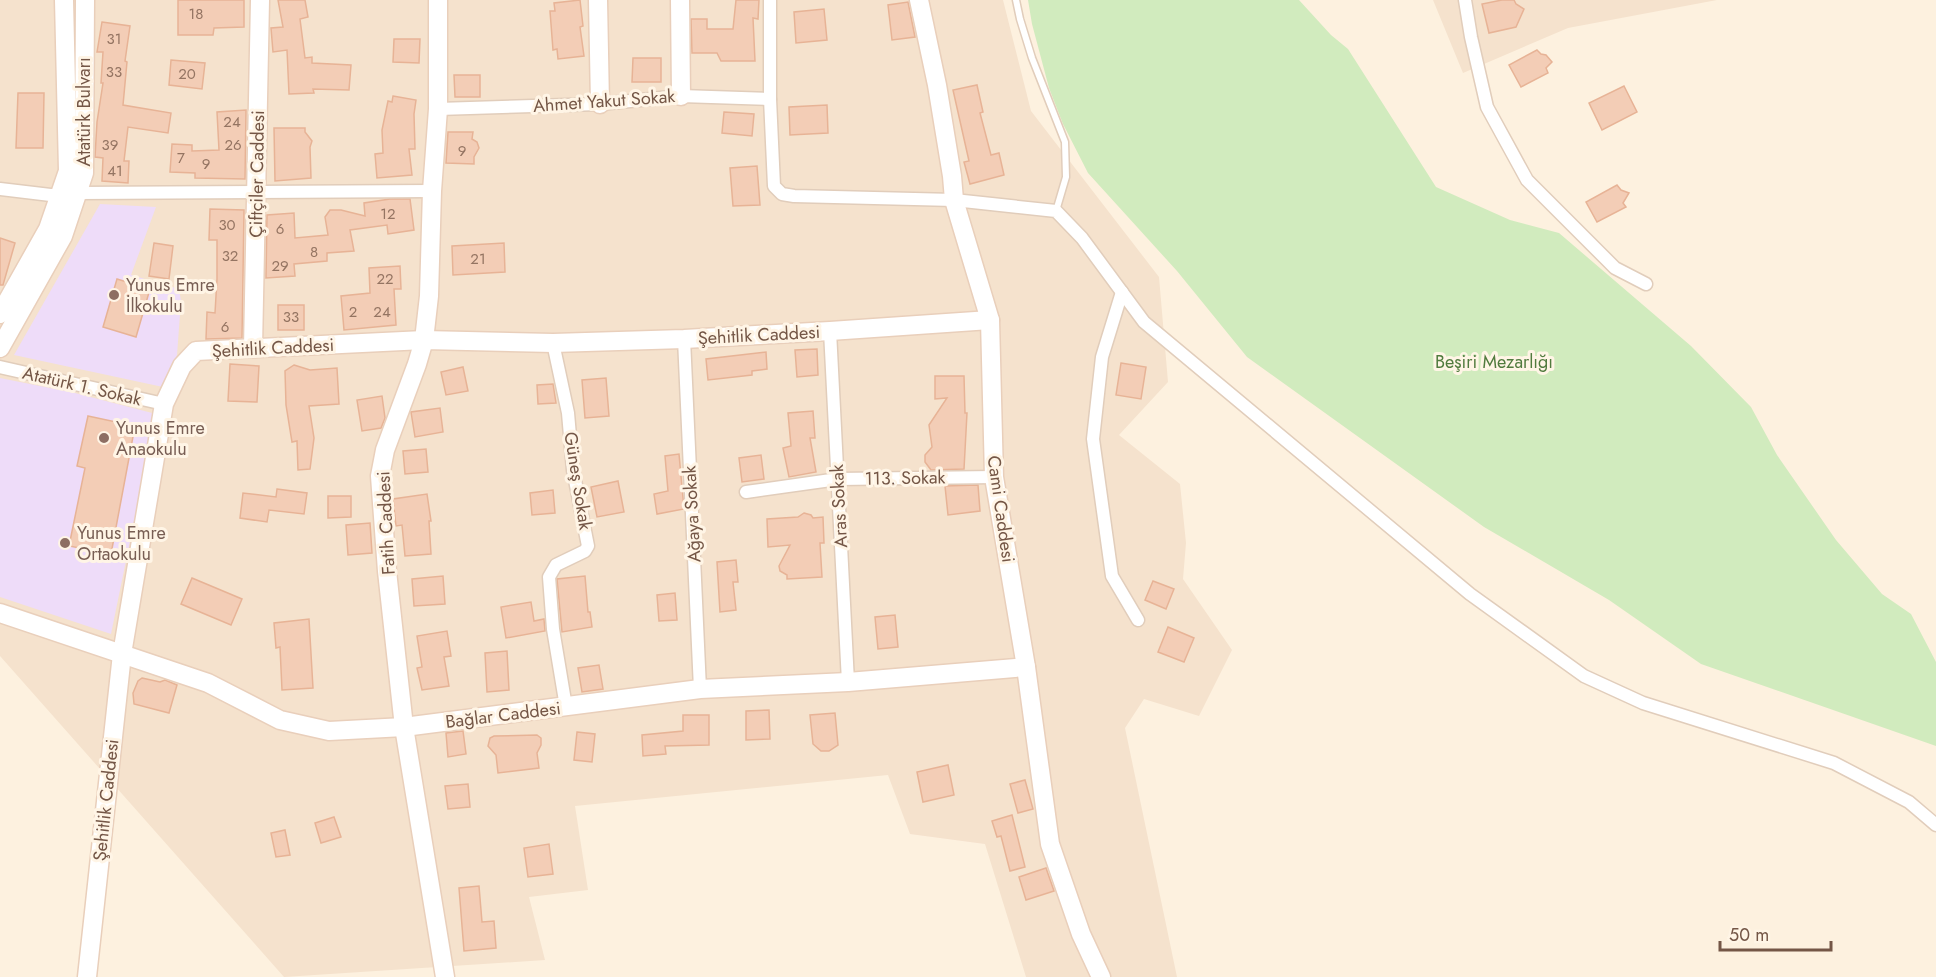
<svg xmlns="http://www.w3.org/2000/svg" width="1936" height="977" font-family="Jost,sans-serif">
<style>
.residential{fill:#f5e2cd}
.education{fill:#eedcf9}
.green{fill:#d1ebbe}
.building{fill:#f3cdb6;stroke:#e7b396;stroke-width:1.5}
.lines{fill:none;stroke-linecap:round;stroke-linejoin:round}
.lane-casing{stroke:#e1cdbb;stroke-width:9}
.street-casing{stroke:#e1cdbb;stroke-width:15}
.secondary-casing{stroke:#e9cfbb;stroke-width:21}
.lane{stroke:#fff;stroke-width:6}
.street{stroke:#fff;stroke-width:12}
.secondary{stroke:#fff;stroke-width:18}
.education-dot{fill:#8d6e63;stroke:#fff5e6;stroke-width:2}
.labels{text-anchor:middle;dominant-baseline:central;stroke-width:6;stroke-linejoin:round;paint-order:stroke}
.number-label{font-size:15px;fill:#947462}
.street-label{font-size:18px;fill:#745646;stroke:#fff5e6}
.education-label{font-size:18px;fill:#785e54;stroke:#fff5e6;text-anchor:start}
.park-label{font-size:18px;fill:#517b3e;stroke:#fff5e6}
</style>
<rect width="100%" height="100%" fill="#fdf1df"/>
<g class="residential">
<polygon points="0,0 1003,0 1031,111 1159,277 1168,382 1119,435 1180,484 1186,543 1183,579 1232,650 1199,716 1144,699 1125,728 1177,977 1026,977 985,844 910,834 888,775 575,806 588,890 529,897 545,960 284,977 0,656"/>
<polygon points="1433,0 1717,0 1568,28 1463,73"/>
</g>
<g class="education">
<polygon points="100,204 156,207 131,275 179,289 181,301 177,355 163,387 14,355"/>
<polygon points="0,378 75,393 156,414 111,634 0,597"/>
</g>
<polygon class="green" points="1028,0 1299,0 1331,35 1348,49 1436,187 1510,220 1559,233 1691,346 1751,407 1777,455 1836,540 1882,594 1911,614 1936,662 1936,746 1701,664 1609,600 1484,527 1247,357 1177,271 1088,173 1063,124 1049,88 1032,24"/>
<g class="building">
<polygon points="178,0 244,0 244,27 214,28 213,35 178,35"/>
<polygon points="278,0 305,0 308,17 300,19 305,58 312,57 312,63 351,65 349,90 313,89 314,93 289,94 287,50 273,52 271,28 283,27"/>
<polygon points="580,0 583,26 580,27 584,56 558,59 557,49 553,50 550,11 555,11 554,3"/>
<polygon points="736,0 759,0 758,19 753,18 755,61 721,61 717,53 692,53 691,19 707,19 707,29 733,29"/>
<polygon points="1502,0 1514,0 1516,4 1524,9 1516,27 1489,33 1482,4"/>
<polygon points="908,2 915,37 892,40 888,5"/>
<polygon points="824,9 827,40 796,43 794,12"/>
<polygon points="102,22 130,26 125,61 127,62 123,105 171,113 168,133 128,127 124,161 129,161 128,183 102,181 103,158 95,157 97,122 103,83 101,83 103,52 97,52"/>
<polygon points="394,39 420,39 419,63 393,62"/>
<polygon points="1537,50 1541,54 1546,55 1552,62 1546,68 1548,73 1521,87 1509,65"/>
<polygon points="633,58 661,58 661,82 632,82"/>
<polygon points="171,60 205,63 202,89 169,85"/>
<polygon points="454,75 480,75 480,97 455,97"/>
<polygon points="977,85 983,112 980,113 991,155 999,153 1004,175 970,184 964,162 969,161 953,90"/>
<polygon points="1624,86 1637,112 1602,130 1589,103"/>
<polygon points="18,93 44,93 43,148 16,148"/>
<polygon points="393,96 416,100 414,114 415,149 409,149 412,175 377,178 375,154 383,153 382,130 388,101 392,102"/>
<polygon points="827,105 828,133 790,135 789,107"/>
<polygon points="246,110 245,179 195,178 195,173 170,172 172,144 192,145 192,151 219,150 217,112"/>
<polygon points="724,112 754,114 752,136 722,133"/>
<polygon points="274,128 305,128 305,132 312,141 310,147 311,178 275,181"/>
<polygon points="448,132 473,132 472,139 477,142 479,148 474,157 474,164 446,163"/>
<polygon points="757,166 760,205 733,206 730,168"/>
<polygon points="1617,185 1621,190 1629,193 1623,203 1626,207 1597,222 1586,202"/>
<polygon points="390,199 410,199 414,230 388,234 387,225 350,230 354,251 327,253 327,261 294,264 295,276 266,278 267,215 294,213 295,238 328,235 325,217 330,210 341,210 365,216 364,203"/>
<polygon points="210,209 244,210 242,338 206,339 207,312 215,313 217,279 217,240 209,240"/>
<polygon points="0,238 15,243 3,285 0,285"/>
<polygon points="154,243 173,246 169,279 149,276"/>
<polygon points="504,243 505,272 453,275 452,246"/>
<polygon points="400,266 401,289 394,289 396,325 344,330 341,296 370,293 369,268"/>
<polygon points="117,279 150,289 136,337 103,327"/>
<rect x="278" y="305" width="26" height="25"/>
<polygon points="817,349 818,375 797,377 795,350"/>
<polygon points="766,352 767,369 752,371 752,375 708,380 706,359"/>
<polygon points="1121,363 1146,367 1141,399 1116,395"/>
<polygon points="230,364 259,366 257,402 228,401"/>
<polygon points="294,365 310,370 337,368 339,404 309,406 314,438 310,469 298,470 297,441 292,442 286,405 285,371"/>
<polygon points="463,367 468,391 446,395 441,372"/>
<polygon points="935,376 964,376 965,413 967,413 964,469 931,470 925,462 925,455 932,447 929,425 947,398 935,399"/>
<polygon points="606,378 609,416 585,418 582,380"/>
<polygon points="553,384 556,403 538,404 537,385"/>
<polygon points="382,396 385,418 381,428 362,431 357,400"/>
<polygon points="440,408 443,432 415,437 411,412"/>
<polygon points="813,411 815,438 810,438 816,472 789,477 783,448 791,446 788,413"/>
<polygon points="88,416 135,426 111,554 69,546 85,468 77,466"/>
<polygon points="426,449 428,472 405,474 403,451"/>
<polygon points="679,454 684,509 657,514 654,494 668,491 665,456"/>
<polygon points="761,455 764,479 742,482 739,458"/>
<polygon points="618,481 624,512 597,517 591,487"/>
<polygon points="978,485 980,511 948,515 945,486"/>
<polygon points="277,489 307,493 304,514 269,510 267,522 240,518 243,493 276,497"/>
<polygon points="553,490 555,513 532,515 530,493"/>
<polygon points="427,494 431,521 429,521 431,554 405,556 402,525 396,526 393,499"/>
<polygon points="328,496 351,496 351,517 328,518"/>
<polygon points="804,513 811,515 813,518 823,517 824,543 820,543 822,577 787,579 787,575 780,571 779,566 790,545 768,547 767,519 798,517"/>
<polygon points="370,523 372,553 348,555 346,525"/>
<polygon points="736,560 738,582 733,582 736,610 720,612 717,562"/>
<polygon points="443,576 445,604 414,606 412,579"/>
<polygon points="585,576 588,612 590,612 592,627 562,632 557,579"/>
<polygon points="192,578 242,599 231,625 181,604"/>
<polygon points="1153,581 1174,589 1166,609 1145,600"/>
<polygon points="675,593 677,620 659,621 657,595"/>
<polygon points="531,602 534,621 544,619 545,631 506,638 501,607"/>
<polygon points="895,615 898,647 878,649 875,617"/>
<polygon points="309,619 313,688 282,690 280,647 276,648 274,623"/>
<polygon points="1168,627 1194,638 1184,662 1158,652"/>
<polygon points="447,631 451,656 444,657 449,686 422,690 417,668 422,667 417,636"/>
<polygon points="507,651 509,690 487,692 485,653"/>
<polygon points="599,665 603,689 582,692 578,668"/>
<polygon points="142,678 160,682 165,680 177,685 169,713 134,704 133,693 138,681"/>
<polygon points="769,710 770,739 746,740 746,711"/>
<polygon points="835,713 838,745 829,751 821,751 813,744 810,715"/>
<polygon points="683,715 709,715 709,745 665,746 666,754 643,756 642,735 683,731"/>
<polygon points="463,731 466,754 448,757 446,733"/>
<polygon points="577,732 595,734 592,762 574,760"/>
<polygon points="537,735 541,738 541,745 537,753 539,768 498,773 496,755 488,746 490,738 494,736"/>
<polygon points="948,765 954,795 923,802 917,772"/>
<polygon points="1025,780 1033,809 1018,813 1010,784"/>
<polygon points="468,784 470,807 448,809 445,786"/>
<polygon points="1012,815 1025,867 1010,871 1001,836 997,837 992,821"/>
<polygon points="334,817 341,837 321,843 315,823"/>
<polygon points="285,830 290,855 276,857 271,833"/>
<polygon points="549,844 553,874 528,877 524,848"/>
<polygon points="1046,868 1054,891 1026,900 1019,877"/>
<polygon points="479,886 482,922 494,921 496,948 464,951 459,888"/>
</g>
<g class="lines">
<defs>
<polyline id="lane" points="1016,0 1020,19 1032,58 1065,142 1066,177 1056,211"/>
<g id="street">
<polyline points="770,0 770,99 774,186 782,194 794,196 954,200 1056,211 1082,238 1144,322 1470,594 1584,676 1643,703 1834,763 1909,802 1936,825"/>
<polyline points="1465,0 1471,37 1487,107 1527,180 1615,268 1646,284"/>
<polyline points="438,109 600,104 681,96 770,99"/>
<polyline points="0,189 59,196 78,193 432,191"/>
<polyline points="1122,292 1102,357 1093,439 1112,576 1138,620"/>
<polyline points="830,331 848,682"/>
<polyline points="684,339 700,689"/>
<polyline points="553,343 568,413 573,470 588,546 585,551 556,565 549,577 553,629 566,707"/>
<polyline points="0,367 164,404"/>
<polyline points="746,492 838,479 994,477"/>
</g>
<g id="secondary">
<polyline points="438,0 438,109 432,191 429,296 424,340 417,364 385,450 380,476 387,571 404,727 445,977"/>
<polyline points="598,0 600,104"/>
<polyline points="680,0 681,96"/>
<polyline points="919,0 937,85 952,176 954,200 990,320 994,477 1026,667 1050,844 1081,934 1101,977"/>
<polyline points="0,314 48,229 68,171 64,0"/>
<polyline points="0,348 63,236 84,173 85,0"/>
<polyline points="253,348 260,0"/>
<polyline points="0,613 208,683 280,720 329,731 404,727 700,689 848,682 1026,667"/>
<polyline points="87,977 122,654 164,404 182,366 196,351 424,340 553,343 684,339 830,331 990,320"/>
</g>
</defs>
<use href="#lane" class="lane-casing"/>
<use href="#street" class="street-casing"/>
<use href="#secondary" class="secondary-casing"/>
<use href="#lane" class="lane"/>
<use href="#street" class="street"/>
<use href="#secondary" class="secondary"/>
</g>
<g class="education-dot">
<circle cx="114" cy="295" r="6"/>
<circle cx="104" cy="438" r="6"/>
<circle cx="65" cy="543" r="6"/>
</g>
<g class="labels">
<g class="number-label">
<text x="196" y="14">18</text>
<text x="114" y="39">31</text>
<text x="114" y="72">33</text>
<text x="187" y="74">20</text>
<text x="232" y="122">24</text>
<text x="110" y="145">39</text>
<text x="233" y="145">26</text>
<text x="462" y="151">9</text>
<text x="181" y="158">7</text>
<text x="206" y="164">9</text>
<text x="115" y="171">41</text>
<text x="388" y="214">12</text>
<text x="227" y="225">30</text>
<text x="280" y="229">6</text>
<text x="314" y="252">8</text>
<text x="230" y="256">32</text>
<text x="478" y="259">21</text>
<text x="280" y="266">29</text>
<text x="385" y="279">22</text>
<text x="353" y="312">2</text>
<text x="382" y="312">24</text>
<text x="291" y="317">33</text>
<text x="225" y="327">6</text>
</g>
<g class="street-label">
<text transform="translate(604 101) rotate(-4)">Ahmet Yakut Sokak</text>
<text transform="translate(84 112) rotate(-90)">Atatürk Bulvarı</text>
<text transform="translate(257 174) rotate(-89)">Çiftçiler Caddesi</text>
<text transform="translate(759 335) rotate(-3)">Şehitlik Caddesi</text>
<text transform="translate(273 348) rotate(-3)">Şehitlik Caddesi</text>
<text transform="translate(82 386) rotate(13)">Atatürk 1. Sokak</text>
<text transform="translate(905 478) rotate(-1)">113. Sokak</text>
<text transform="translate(578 481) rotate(81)">Güneş Sokak</text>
<text transform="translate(839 506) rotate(-93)">Aras Sokak</text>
<text transform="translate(1001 509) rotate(82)">Cami Caddesi</text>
<text transform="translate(692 514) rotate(-93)">Ağaya Sokak</text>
<text transform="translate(386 523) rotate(-93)">Fatih Caddesi</text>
<text transform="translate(503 715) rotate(-7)">Bağlar Caddesi</text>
<text transform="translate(106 800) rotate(-84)">Şehitlik Caddesi</text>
</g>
<g class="education-label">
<text x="126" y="285">Yunus Emre<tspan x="126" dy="21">İlkokulu</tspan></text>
<text x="116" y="428">Yunus Emre<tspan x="116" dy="21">Anaokulu</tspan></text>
<text x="77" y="533">Yunus Emre<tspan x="77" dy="21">Ortaokulu</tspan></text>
</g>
<g class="park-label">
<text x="1494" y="362">Beşiri Mezarlığı</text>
</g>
</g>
<path d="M1720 941v9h111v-9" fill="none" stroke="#745646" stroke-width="3"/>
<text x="1729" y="941" font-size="18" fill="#745646" stroke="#fff5e6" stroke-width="4.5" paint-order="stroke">50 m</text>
</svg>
